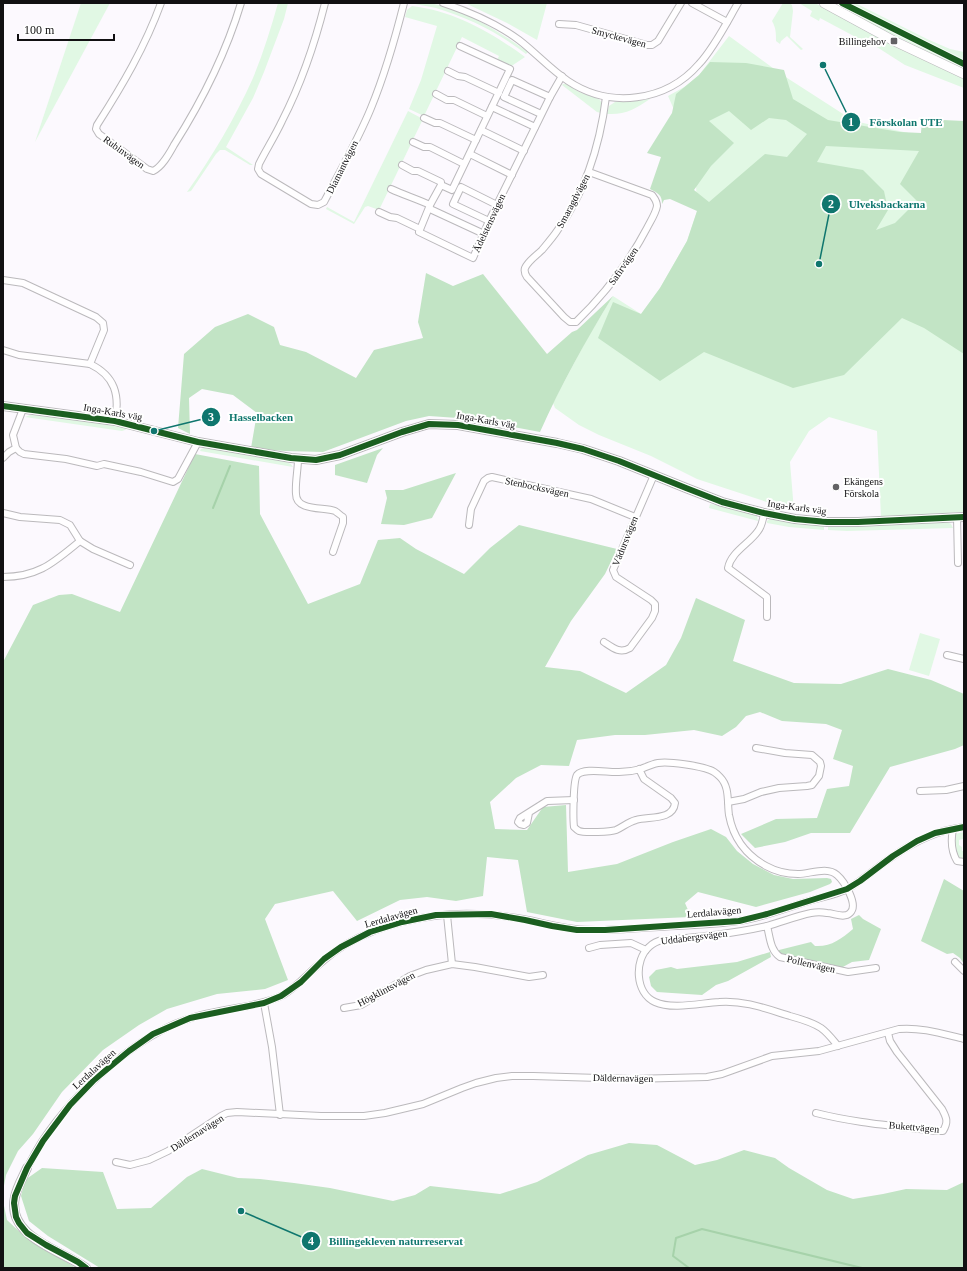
<svg xmlns="http://www.w3.org/2000/svg" width="967" height="1271" font-family="Georgia,serif">
<style>
.green{fill:#e1f8e4}
.forest{fill:#c2e4c5;fill-rule:evenodd}
.lines{fill:none;stroke-linecap:round;stroke-linejoin:round}
.stream{stroke:#a6d2aa;stroke-width:2}
.minor-casing{stroke:#bbb9bc;stroke-width:8}
.tertiary-casing{stroke:#bbb9bc;stroke-width:10}
.secondary-casing{stroke:#bbb9bc;stroke-width:10}
.minor{stroke:#fffeff;stroke-width:6}
.tertiary{stroke:#fffeff;stroke-width:8}
.secondary{stroke:#fffeff;stroke-width:9}
.cycleway-casing{stroke:#fff;stroke-width:8}
.cycleway{stroke:#1b5e20;stroke-width:6}
.poi-dot{fill:#636265;stroke:#fff;stroke-width:1.5}
.labels{text-anchor:middle;dominant-baseline:central;stroke-width:4;stroke-linejoin:round;paint-order:stroke}
.street-label{font-size:10px;fill:#111012;stroke:#fff}
.poi-label{font-size:10px;fill:#111012;stroke:#fff;text-anchor:end}
.leader{fill:none;stroke:#0f766e;stroke-width:1.5}
.callout-dot{fill:#0f766e;stroke:#fff;stroke-width:1.5}
.mark-label{font-size:12px;text-anchor:middle;font-weight:bold;fill:#fff}
.callout-label{font-size:11px;text-anchor:middle;font-weight:bold;fill:#0f766e;stroke:#fff;stroke-width:4;stroke-linejoin:round;paint-order:stroke}
</style>
<rect width="100%" height="100%" fill="#fcf9fe"/>
<g class="green">
<polygon points="81,3 110,3 35,142"/>
<path d="M 278,3 L 288,3 L 284,19 L 264,72 L 253,98 L 226,147 L 253,165 L 250,165 L 225,150 L 220,150 L 216,154 L 191,191 L 187,192 C 212,157 235,118 253,78 C 263,54 271,28 278,3 Z"/>
<path d="M 410,3 C 416,3 423,2 429,3 C 463,8 500,32 528,52 L 526,54 C 499,33 469,18 436,8 C 428,6 418,5 410,3 Z"/>
<polygon points="465,3 547,3 537,40 507,23"/>
<path d="M 783,3 L 789,3 L 792,5 L 793,11 L 790,37 L 803,49 L 801,50 L 787,36 L 781,41 L 780,44 L 776,41 C 776,33 776,28 772,21 Z"/>
<polygon points="799,3 815,3 896,46 964,79 964,88 905,65 869,42 865,42 820,18 819,21 810,16 812,11"/>
<polygon points="846,3 855,3 927,39 950,49 964,52 964,62 903,33"/>
<path d="M 412,6 C 454,11 491,32 525,57 L 510,67 L 496,62 L 499,56 L 462,37 L 424,116 L 409,109 L 421,80 L 437,26 L 405,17 L 407,10 Z"/>
<polygon points="844,6 964,66 964,69 873,25 844,9"/>
<polygon points="729,36 781,74 854,121 913,134 964,136 964,512 881,517 877,431 829,417 809,431 790,462 794,511 697,479 651,456 599,435 579,425 555,408 553,403 588,337 613,296 641,314 660,288 687,241 697,211 696,184 679,121 668,96 686,86 699,75"/>
<polygon points="563,84 566,84 579,92 599,99 602,103 601,113 597,112 562,85"/>
<path d="M 650,99 C 635,109 626,115 607,114 L 609,106 L 615,102 L 627,102 Z"/>
<polygon points="408,111 423,119 379,210 368,206 365,207 354,224 326,209 327,207 354,222"/>
<polygon points="34,414 127,428 125,430 122,431 25,417 30,415"/>
<polygon points="207,447 286,462 291,464 293,467 200,451 201,449"/>
<polygon points="710,504 724,506 755,515 757,516 758,521 709,508"/>
<polygon points="770,519 824,525 824,530 789,527 767,523 767,521"/>
<polygon points="947,522 951,524 953,528 847,531 828,530 828,526"/>
<polygon points="920,633 940,639 929,676 909,670"/>
<polygon points="964,832 963,839 959,840 959,845 962,847 962,851 964,851 964,860 959,860 954,850 954,834"/>
</g>
<g class="forest">
<path d="M 710,62 L 746,63 L 784,70 L 793,99 L 828,120 L 900,132 L 921,133 L 922,119 L 964,121 L 964,354 L 924,328 L 902,318 L 844,375 L 793,388 L 704,352 L 660,381 L 598,338 L 613,302 L 641,314 L 660,288 L 687,241 L 697,211 L 670,199 L 664,200 L 662,204 C 662,195 658,193 650,189 L 661,157 L 647,153 L 672,113 L 676,94 L 699,75 ZM 729,111 L 751,130 L 769,118 L 786,120 L 807,134 L 787,157 L 765,154 L 709,202 L 694,190 L 711,166 L 734,143 L 709,121 ZM 826,146 L 919,151 L 900,184 L 917,201 L 895,223 L 876,230 L 888,210 L 884,191 L 863,170 L 817,162 Z"/>
<path d="M 426,273 L 453,286 L 483,274 L 547,354 L 572,332 L 577,330 L 613,296 C 586,340 561,385 540,432 L 472,419 L 429,416 L 406,421 L 323,452 L 285,451 L 251,448 L 257,413 L 233,395 L 202,389 L 189,398 L 190,434 L 178,428 L 184,354 L 215,327 L 248,314 L 274,327 L 280,345 L 306,352 L 356,378 L 374,350 L 423,338 L 418,322 Z"/>
<polygon points="383,448 377,455 367,483 335,475 335,465"/>
<polygon points="195,454 259,466 260,514 308,604 360,584 378,540 400,538 416,549 464,574 490,548 519,525 617,549 605,574 571,621 545,667 580,671 626,693 666,665 681,638 696,598 745,620 733,661 794,683 841,684 888,669 931,680 964,694 964,745 955,749 890,767 850,833 811,833 785,842 755,848 741,834 776,819 817,818 827,789 849,786 853,766 833,759 842,730 826,724 782,721 760,712 746,716 736,727 722,736 694,730 645,735 615,735 577,740 569,766 541,765 516,778 490,802 495,829 527,830 543,807 566,805 568,872 617,864 673,842 711,829 726,837 737,851 753,864 774,875 793,879 827,878 831,879 832,882 830,884 810,892 756,907 698,892 685,903 691,917 577,922 527,912 518,860 487,857 483,896 456,901 427,897 400,900 357,921 333,891 275,904 265,919 288,980 265,989 217,994 167,1009 139,1025 103,1050 62,1092 33,1134 18,1151 6,1175 3,1191 3,662 33,605 59,595 72,594 120,612"/>
<polygon points="456,473 432,518 404,525 381,524 387,498 385,490 403,490"/>
<polygon points="944,879 964,891 964,964 960,958 953,953 947,954 921,941"/>
<path d="M 859,915 L 863,919 L 881,929 L 869,960 L 852,962 L 841,968 L 783,955 L 779,953 L 779,950 L 811,942 L 815,946 C 831,947 841,939 853,929 L 851,919 Z"/>
<polygon points="770,952 771,957 728,981 716,985 702,995 657,992 651,986 649,977 656,970 671,967 677,969 737,962"/>
<polygon points="629,1143 657,1145 695,1165 717,1160 744,1150 775,1158 789,1168 827,1190 853,1199 883,1194 906,1189 947,1190 964,1182 964,1268 100,1268 48,1236 29,1221 21,1196 25,1180 42,1168 103,1172 117,1209 151,1208 187,1177 202,1169 238,1178 260,1179 294,1183 330,1188 393,1201 415,1195 430,1186 500,1194 537,1182 588,1155"/>
<polygon points="3,1201 7,1220 24,1236 76,1268 3,1268"/>
</g>
<g class="lines">
<g class="stream">
<polyline points="213,508 230,466"/>
<polyline points="689,1268 673,1256 676,1238 702,1229 862,1268"/>
</g>
<defs>
<g id="minor">
<path d="M 161,3 C 145,47 122,86 97,125 L 96,129 L 99,134 L 147,169 L 153,171 C 162,167 169,154 174,145 C 202,101 226,53 241,3"/>
<path d="M 325,3 C 315,43 301,84 282,121 C 275,136 266,150 259,164 L 258,169 L 261,174 L 311,204 L 318,205 L 324,202 C 340,171 358,140 371,108 C 385,74 395,39 404,3"/>
<path d="M 443,3 C 470,12 496,23 519,40 C 536,53 550,69 568,81 C 610,109 666,102 699,64 C 714,48 727,22 738,3"/>
<polyline points="692,3 727,22"/>
<polyline points="559,24 576,25 647,45 652,45 658,41 681,3"/>
<polyline points="460,46 510,69 452,190 441,185 430,205 419,232 473,258 489,221 550,97 562,76"/>
<polyline points="448,71 458,76 465,77 499,93"/>
<polyline points="436,94 447,100 454,100 487,116"/>
<polyline points="492,107 535,127"/>
<polyline points="541,114 504,97 512,80 550,97"/>
<polyline points="424,118 435,123 440,123 476,140"/>
<polyline points="481,130 524,151"/>
<polyline points="413,142 424,147 430,147 464,164"/>
<polyline points="470,154 512,175"/>
<polyline points="402,165 413,171 418,171 441,182 441,185"/>
<path d="M 589,172 L 652,195 C 655,199 657,201 657,206 C 656,213 650,222 647,228 C 628,264 605,294 576,322 L 570,322 L 564,317 L 527,277 C 525,274 524,271 525,268 C 528,261 537,255 542,250 C 547,244 553,237 557,231 C 586,191 600,145 606,97"/>
<path d="M 391,189 C 404,195 417,199 430,205"/>
<polyline points="430,209 484,234"/>
<polyline points="379,212 390,217 397,218 420,229"/>
<polyline points="489,221 453,204 461,187 497,205"/>
<polyline points="3,280 23,283 96,317 103,323 104,330 90,364"/>
<path d="M 3,350 L 19,355 L 90,364 C 115,376 120,395 115,421"/>
<polyline points="16,448 20,452 24,454 66,459 97,466 104,464 141,472 173,482 178,479 198,442"/>
<polyline points="3,458 9,452 16,448 13,435 23,409"/>
<path d="M 298,459 C 298,470 295,483 296,494 C 296,511 323,507 335,511 C 338,513 340,515 343,517 L 343,523 L 333,552"/>
<polyline points="3,513 20,517 60,520 70,525 80,541 93,549 130,565"/>
<path d="M 764,513 C 763,520 762,526 758,531 C 749,544 731,552 728,568 L 767,597 L 767,617"/>
<polyline points="957,517 958,563"/>
<polyline points="469,525 471,509 484,481 488,478 492,477 591,499 635,517"/>
<path d="M 3,577 C 39,577 54,562 80,541"/>
<path d="M 604,642 C 613,648 620,654 630,648 L 652,618 L 655,611 L 655,604 L 651,600 L 616,577 L 613,570 L 654,475"/>
<polyline points="947,655 964,659"/>
<path d="M 639,769 L 644,779 L 671,798 L 675,803 C 673,821 648,816 636,820 C 628,822 623,827 616,830 C 611,832 584,833 579,831 C 577,830 576,829 574,827 C 573,819 573,781 577,775 C 584,767 609,773 619,772 C 626,772 634,771 641,769 C 646,767 652,764 658,763 C 669,761 700,766 710,770 C 714,771 717,774 720,777 C 730,787 727,802 729,815 C 733,837 746,855 766,866 C 775,871 787,874 798,874 C 810,874 827,866 837,875 C 844,881 859,905 850,913 C 844,919 834,913 827,913 C 822,912 816,912 811,913 C 796,916 782,922 767,926 C 733,934 697,937 663,940 C 657,941 653,943 649,947 C 634,960 635,993 655,1002 C 672,1010 701,1003 719,1002 C 744,1000 767,1009 790,1016 C 801,1019 812,1022 821,1028 C 828,1033 833,1040 838,1046"/>
<polyline points="920,791 946,790 964,786"/>
<polyline points="728,802 744,799 761,792 779,788 807,786 812,785 819,776 821,766 820,762 812,755 785,753 756,748"/>
<polyline points="529,813 527,823 524,825 520,824 518,822 520,818 547,801 574,800"/>
<path d="M 953,829 C 951,839 951,851 957,861 L 964,862"/>
<polyline points="447,915 452,964"/>
<path d="M 767,926 C 770,937 770,950 780,957 L 848,972 L 876,968"/>
<polyline points="589,948 600,945 631,943 646,950"/>
<polyline points="955,962 964,971"/>
<polyline points="264,1003 272,1047 280,1115"/>
<polyline points="344,1008 361,1005 410,976 426,970 452,964 475,967 529,977 543,975"/>
<path d="M 816,1113 C 855,1123 897,1126 937,1131 L 943,1131 C 949,1121 946,1117 942,1109 L 897,1052 L 890,1041 L 888,1033"/>
<path d="M 116,1162 L 130,1165 L 149,1160 L 168,1151 L 221,1116 L 227,1113 L 237,1112 L 321,1116 L 364,1116 L 385,1113 L 423,1104 L 462,1088 L 476,1083 L 496,1078 L 512,1076 L 533,1076 L 632,1079 L 707,1077 L 722,1074 L 772,1056 L 819,1051 L 899,1029 C 921,1027 943,1034 964,1039"/>
<path d="M 27,1168 C 32,1159 37,1149 43,1140 C 74,1093 136,1035 191,1018 C 209,1012 229,1009 248,1006 C 259,1003 272,1001 283,995 C 298,986 309,972 323,961 C 352,935 395,921 434,916 C 463,912 494,914 523,919 C 540,922 557,927 575,929 C 603,932 631,928 659,927 C 685,925 712,925 738,921 C 762,918 786,908 809,901 C 822,897 837,895 849,888 C 864,879 877,867 892,857 C 913,842 938,830 964,827"/>
</g>
<g id="tertiary">
<polyline points="3,406 115,421 198,442 291,458 316,460 340,455 402,432 429,424 458,425 557,443 583,449 619,461 686,488 722,502 764,513 795,519 827,522 858,522 964,517"/>
<path d="M 27,1168 C 23,1177 17,1187 15,1197 C 6,1237 61,1250 86,1268"/>
</g>
<polyline id="secondary" points="824,3 894,41 964,74"/>
</defs>
<use href="#minor" class="minor-casing"/>
<use href="#tertiary" class="tertiary-casing"/>
<use href="#secondary" class="secondary-casing"/>
<use href="#minor" class="minor"/>
<use href="#tertiary" class="tertiary"/>
<use href="#secondary" class="secondary"/>
<defs>
<g id="cycleway">
<polyline points="842,3 964,64"/>
<polyline points="3,406 115,421 198,442 291,458 316,460 340,455 402,432 429,424 458,425 557,443 583,449 619,461 686,488 722,502 764,513 795,519 827,522 858,522 964,517"/>
<polyline points="86,1268 78,1262 46,1245 27,1233 19,1223 16,1217 14,1203 15,1196 27,1168 43,1141 70,1105 94,1080 129,1051 153,1034 190,1018 264,1003 281,996 301,982 324,959 341,947 370,932 402,922 436,915 491,914 525,920 552,926 577,930 605,930 739,921 767,914 847,889 860,881 893,856 917,841 935,833 964,827"/>
</g>
</defs>
<use href="#cycleway" class="cycleway-casing"/>
<use href="#cycleway" class="cycleway"/>
</g>
<g class="poi-dot">
<rect x="890" y="37" width="8" height="8" rx="2"/>
<circle cx="836" cy="487" r="4"/>
</g>
<g class="labels">
<g class="street-label">
<text transform="translate(619 37) rotate(15)">Smyckevägen</text>
<text transform="translate(124 152) rotate(36)">Rubinvägen</text>
<text transform="translate(342 167) rotate(-63)">Diamantvägen</text>
<text transform="translate(573 201) rotate(-62)">Smaragdvägen</text>
<text transform="translate(489 223) rotate(-65)">Ädelstensvägen</text>
<text transform="translate(623 266) rotate(-55)">Safirvägen</text>
<text transform="translate(113 412) rotate(10)">Inga-Karls väg</text>
<text transform="translate(486 420) rotate(10)">Inga-Karls väg</text>
<text transform="translate(537 487) rotate(12)">Stenbocksvägen</text>
<text transform="translate(797 507) rotate(8)">Inga-Karls väg</text>
<text transform="translate(625 541) rotate(-68)">Vädursvägen</text>
<text transform="translate(714 912) rotate(-5)">Lerdalavägen</text>
<text transform="translate(391 917) rotate(-16)">Lerdalavägen</text>
<text transform="translate(694 937) rotate(-7)">Uddabergsvägen</text>
<text transform="translate(811 964) rotate(13)">Pollenvägen</text>
<text transform="translate(386 989) rotate(-28)">Högklintsvägen</text>
<text transform="translate(94 1069) rotate(-42)">Lerdalavägen</text>
<text transform="translate(623 1078) rotate(1)">Däldernavägen</text>
<text transform="translate(914 1127) rotate(5)">Bukettvägen</text>
<text transform="translate(197 1133) rotate(-32)">Däldernavägen</text>
</g>
<g class="poi-label">
<text x="886" y="41">Billingehov</text>
<text x="844" y="481" text-anchor="start">Ekängens<tspan x="844" dy="12">Förskola</tspan></text>
</g>
</g>
<path class="leader" d="M823 65L851 122M819 264L831 204M154 431L211 417M241 1211L311 1241"/>
<g class="callout-dot">
<circle cx="823" cy="65" r="4"/>
<circle cx="819" cy="264" r="4"/>
<circle cx="154" cy="431" r="4"/>
<circle cx="241" cy="1211" r="4"/>
<circle cx="851" cy="122" r="10"/>
<circle cx="831" cy="204" r="10"/>
<circle cx="211" cy="417" r="10"/>
<circle cx="311" cy="1241" r="10"/>
</g>
<g class="mark-label">
<text x="851" y="126">1</text>
<text x="831" y="208">2</text>
<text x="211" y="421">3</text>
<text x="311" y="1245">4</text>
</g>
<g class="callout-label">
<text x="906" y="126">Förskolan UTE</text>
<text x="887" y="208">Ulveksbackarna</text>
<text x="261" y="421">Hasselbacken</text>
<text x="396" y="1245">Billingekleven naturreservat</text>
</g>
<rect width="967" height="1271" fill="none" stroke="#111012" stroke-width="8"/>
<path d="M18 34v6h96v-6" fill="none" stroke="#111012" stroke-width="2"/>
<text x="24" y="34" font-size="12" fill="#111012" stroke="#ffffff" stroke-width="3" paint-order="stroke">100 m</text>
</svg>
